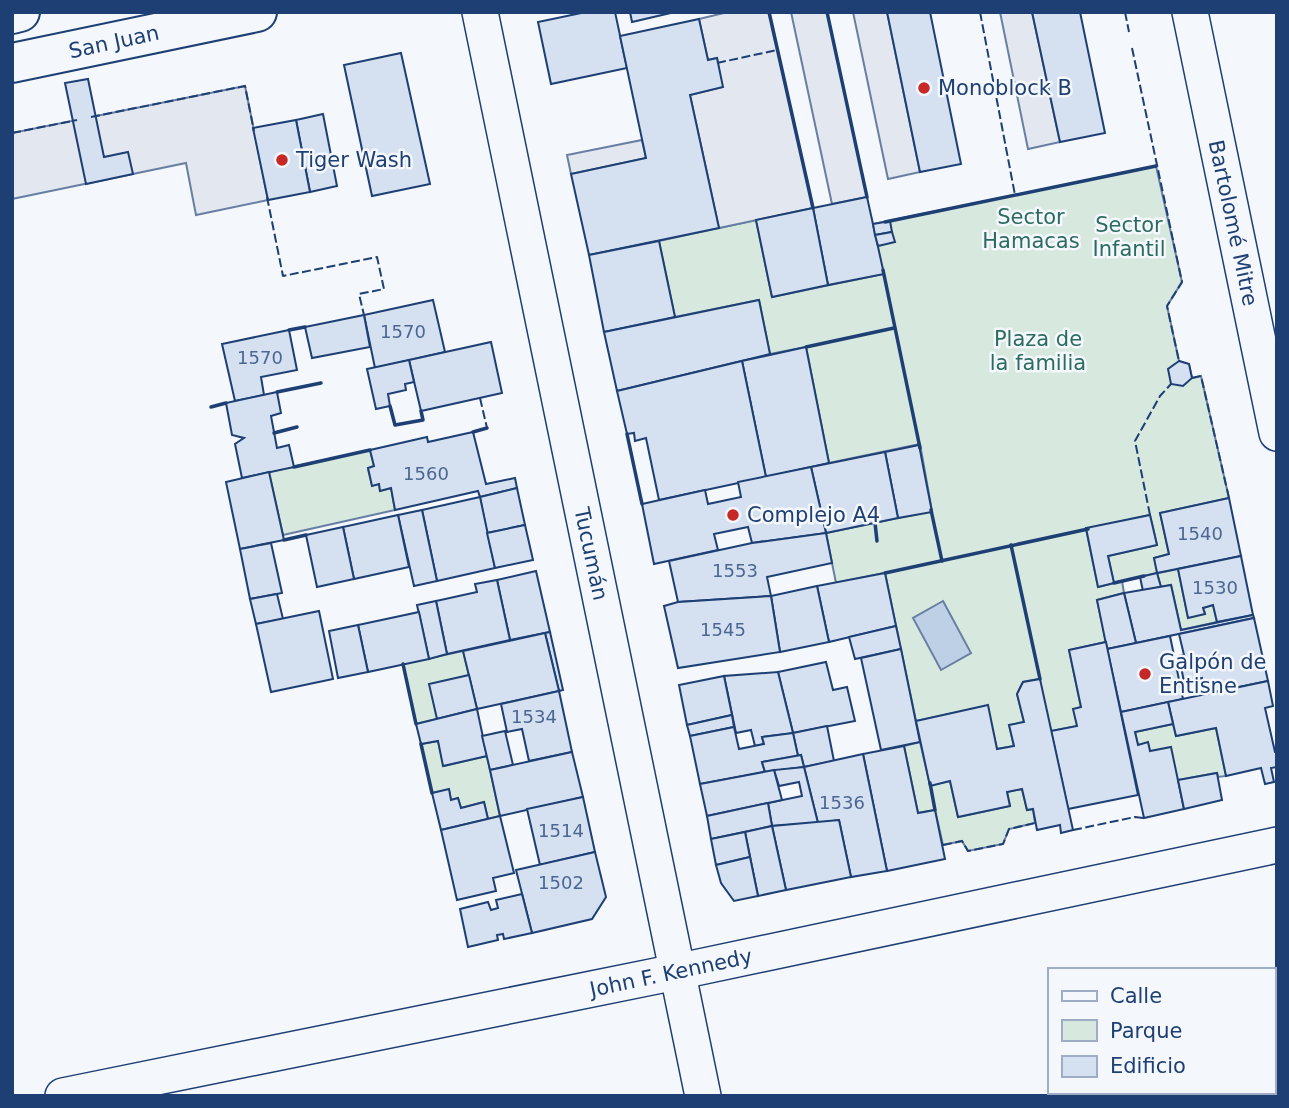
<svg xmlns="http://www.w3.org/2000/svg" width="1289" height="1108" font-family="'DejaVu Sans',sans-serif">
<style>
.green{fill:#d7e8df;stroke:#687fa3;stroke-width:2;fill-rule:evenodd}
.parking{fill:#e3e8f0;stroke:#687fa3;stroke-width:2}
.water{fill:#bed0e5;stroke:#687fa3;stroke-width:2}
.building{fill:#d5e0f0;stroke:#1d3f73;stroke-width:2}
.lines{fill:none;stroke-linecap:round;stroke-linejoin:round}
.minor-casing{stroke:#1d3f73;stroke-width:38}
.secondary-casing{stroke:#1d3f73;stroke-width:42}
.minor{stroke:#f4f7fb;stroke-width:35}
.secondary{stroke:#f4f7fb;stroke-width:38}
.fence{stroke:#1d3f73;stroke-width:2;stroke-dasharray:9 3.5;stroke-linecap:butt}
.wall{stroke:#1d3f73;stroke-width:3.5}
.poi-dot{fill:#c62828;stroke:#f4f7fb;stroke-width:2.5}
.labels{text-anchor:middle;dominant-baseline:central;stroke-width:5;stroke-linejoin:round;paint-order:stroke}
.number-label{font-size:18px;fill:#4b6792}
.street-label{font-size:21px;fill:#1d3f73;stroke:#f4f7fb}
.poi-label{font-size:21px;fill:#1d3f73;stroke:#f4f7fb;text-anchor:start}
.park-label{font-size:21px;fill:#2c6c60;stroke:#f4f7fb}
</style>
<rect width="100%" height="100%" fill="#f4f7fb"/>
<g class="green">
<path d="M 1156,166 L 1182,282 L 1167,306 L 1179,361 L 1189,364 L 1192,378 L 1201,376 L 1229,498 L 1160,513 L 1169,554 L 1154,558 L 1158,573 L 1178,569 L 1188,617 L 1205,613 L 1203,608 L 1213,605 L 1217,622 L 1181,630 L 1171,585 L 1161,587 L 1157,573 L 1122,581 L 1124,593 L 1097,600 L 1106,642 L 1069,650 L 1081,707 L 1077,726 L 1051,731 L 1039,679 L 1023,682 L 1017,694 L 1024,722 L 1009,725 L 1014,746 L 997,749 L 987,706 L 916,721 L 885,573 L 836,583 L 826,533 L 932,511 L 920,444 L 829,463 L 806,347 L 770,354 L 759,300 L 675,317 L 659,241 L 756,220 L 772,297 L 883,274 L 873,224 ZM 1150,515 L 1157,545 L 1108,556 L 1114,583 L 1098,587 L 1086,529 Z"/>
<polygon points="370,450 374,466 368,469 372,485 379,484 380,491 391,488 395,510 283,535 269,472"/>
<polygon points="463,651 469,675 437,719 416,724 403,664"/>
<polygon points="1173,724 1176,736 1216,728 1226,776 1218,777 1217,773 1178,780 1150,751 1148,743 1138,745 1135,732"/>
<polygon points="438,741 444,766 487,756 500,816 488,819 484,802 461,808 458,798 451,800 449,790 432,793 421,744"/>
<polygon points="920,742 930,785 950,781 958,817 1010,806 1007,792 1022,789 1027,810 1033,809 1035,823 1009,829 1003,844 968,851 962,841 943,845 935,810 918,813 904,746"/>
</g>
<g class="parking">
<polygon points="728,12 769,12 813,208 719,228 690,95 722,87 717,58 708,60 699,19"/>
<polygon points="791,12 827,12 867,197 832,204"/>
<polygon points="853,12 887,12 920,172 888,179"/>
<polygon points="1000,12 1032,12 1060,142 1028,149"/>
<polygon points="245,86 268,200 196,215 186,163 12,199 12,133"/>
<polygon points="642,140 646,158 571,174 567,155"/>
</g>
<polygon class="water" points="943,601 971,653 941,670 913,618"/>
<g class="building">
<polygon points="586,12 615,12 627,68 551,84 538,22"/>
<polygon points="630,12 675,12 632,22"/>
<polygon points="887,12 930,12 961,164 920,172"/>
<polygon points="1032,12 1080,12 1105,133 1060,142"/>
<polygon points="699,19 708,60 717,58 723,87 690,95 719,228 589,255 571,174 646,158 620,36"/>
<polygon points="401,53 430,184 372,196 344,65"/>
<polygon points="88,79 104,157 128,152 133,174 86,184 65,83"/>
<polygon points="323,114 337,186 310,192 296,120"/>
<polygon points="296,120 310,192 268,200 253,128"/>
<polygon points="867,197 884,274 828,285 813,208"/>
<polygon points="813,208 828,285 772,297 756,220"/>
<polygon points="890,221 892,232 875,235 873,224"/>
<polygon points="892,232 895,242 878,246 875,235"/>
<polygon points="659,241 675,317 604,332 589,255"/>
<polygon points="433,300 445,352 375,368 364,315"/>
<polygon points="759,300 770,354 617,391 604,332"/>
<polygon points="364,315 370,347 312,358 305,327"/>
<polygon points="289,330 297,370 261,377 264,395 235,401 222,344"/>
<polygon points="491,342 502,393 421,411 409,360"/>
<polygon points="806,347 829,463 766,477 742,361"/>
<polygon points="409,360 414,382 405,384 406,390 388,394 390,406 376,409 367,369"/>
<polygon points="742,361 766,477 659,500 646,438 635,441 634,433 627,434 617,391"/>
<polygon points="1179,361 1189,364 1192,378 1183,386 1171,384 1168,369"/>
<polygon points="277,392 281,413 271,416 277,448 289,445 294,467 242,478 235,444 244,438 232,435 226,403"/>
<polygon points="473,432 486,484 515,478 517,488 480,497 478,491 395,510 391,488 380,491 379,484 372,486 368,468 374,466 370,450 427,437 428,442"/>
<polygon points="919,445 932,512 898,518 885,452"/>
<polygon points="885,452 898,518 826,533 811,467"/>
<polygon points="811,467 826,533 752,543 748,527 714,534 718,550 654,564 642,504 705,490 708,504 741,497 738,482"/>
<polygon points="269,472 284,540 240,549 226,482"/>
<polygon points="517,488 525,525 487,533 480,497"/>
<polygon points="480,497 495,568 437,581 422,510"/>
<polygon points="1229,498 1241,556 1157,573 1154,558 1169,554 1160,513"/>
<polygon points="422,510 437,581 414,586 398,515"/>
<polygon points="398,515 409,567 354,579 343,527"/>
<polygon points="1150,515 1157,545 1108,556 1114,583 1098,587 1086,528"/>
<polygon points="525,525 533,560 495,568 487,533"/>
<polygon points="343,527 354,579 317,587 306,535"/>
<polygon points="826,533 832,563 767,577 771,596 678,602 669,561 752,543"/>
<polygon points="271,543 282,593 250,599 240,549"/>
<polygon points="1241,556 1253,615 1217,622 1213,605 1203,608 1205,614 1188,618 1178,569"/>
<polygon points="536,571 550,632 510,640 497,580"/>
<polygon points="885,573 896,626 829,642 817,586"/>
<polygon points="1157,573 1161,587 1143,591 1140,577"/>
<polygon points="497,580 510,640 447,654 436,601 477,592 475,584"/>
<polygon points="1171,585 1181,630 1253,615 1254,618 1136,643 1124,593"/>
<polygon points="817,586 829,642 780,652 771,596"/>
<polygon points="1124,593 1136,643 1107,649 1097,600"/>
<polygon points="277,594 283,619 256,624 250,599"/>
<polygon points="771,596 780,652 678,668 664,606 678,602"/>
<polygon points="436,601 447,654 429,659 417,605"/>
<polygon points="319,611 333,679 271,692 256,624"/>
<polygon points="419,612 429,659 368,672 358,625"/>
<polygon points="1254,618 1268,681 1205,694 1202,678 1184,682 1179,656 1184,655 1179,634"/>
<polygon points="358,625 368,672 338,678 329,631"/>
<polygon points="896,626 901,649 855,659 849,637"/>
<polygon points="550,632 563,690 559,691 545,633"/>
<polygon points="545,633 559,691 477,709 463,651"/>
<polygon points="1170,636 1183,699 1121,712 1107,649"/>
<polygon points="1106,642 1138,795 1068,809 1051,731 1077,726 1073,709 1081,707 1069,650"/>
<polygon points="901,649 920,742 881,750 861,658"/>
<polygon points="826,662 833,690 847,687 855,721 793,733 778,672"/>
<polygon points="778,672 793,733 762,737 764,744 755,746 751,730 736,733 724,676"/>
<polygon points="469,675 477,709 437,719 429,684"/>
<polygon points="724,676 732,715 687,725 679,685"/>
<polygon points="1040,679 1073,830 1061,833 1060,825 1037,830 1033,809 1027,810 1022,789 1007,792 1010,806 958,817 950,781 930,786 916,721 988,705 997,749 1014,746 1009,725 1024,722 1017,694 1023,682"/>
<polygon points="1268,681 1273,706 1265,708 1275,752 1277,752 1277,767 1271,768 1274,782 1265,784 1261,768 1226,776 1216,728 1176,736 1168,702"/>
<polygon points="559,691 572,752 529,761 522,729 507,732 501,704"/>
<polygon points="1168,702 1173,724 1135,732 1138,745 1148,742 1150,751 1171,747 1184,809 1144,818 1121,712"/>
<polygon points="477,709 487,756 443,766 438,741 421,744 416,724"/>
<polygon points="732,715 734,727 690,736 687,725"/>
<polygon points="827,726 834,761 804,767 801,755 798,756 793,733"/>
<polygon points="734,727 739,749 764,744 762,737 793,733 798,756 762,762 765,772 700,784 690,736"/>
<polygon points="505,731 513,765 490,770 482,736"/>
<polygon points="904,746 918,813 935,810 945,859 887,871 863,754"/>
<polygon points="572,752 583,797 500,816 490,770"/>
<polygon points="863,754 887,871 851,877 839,820 818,823 804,767"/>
<polygon points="801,755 804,767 765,772 762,762"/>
<polygon points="804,767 818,823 772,826 768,803 802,796 799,782 779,786 774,770"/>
<polygon points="774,770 782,800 707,816 700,784"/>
<polygon points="1217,773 1222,800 1184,809 1178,780"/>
<polygon points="449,789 451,800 458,798 461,808 484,802 488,819 441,830 432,793"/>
<polygon points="583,797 595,852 540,865 527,809"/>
<polygon points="768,803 772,826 711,839 707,816"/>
<polygon points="500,816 514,873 493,878 496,891 457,900 441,830"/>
<polygon points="839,820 851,877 786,890 772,826"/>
<polygon points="772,826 786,890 758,896 745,832"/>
<polygon points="745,832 750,857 716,865 711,839"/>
<polygon points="595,852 606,897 592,919 532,933 516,870"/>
<polygon points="750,857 758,896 734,901 721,883 716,865"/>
<polygon points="522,894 532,933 504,939 503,934 497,935 498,940 468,947 460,909 488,902 491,910 498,908 496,900"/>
</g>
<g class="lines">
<defs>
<g id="minor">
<polyline points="480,12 703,1096"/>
<polyline points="1190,12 1277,433"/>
<polyline points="63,1096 676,972 1277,845"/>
</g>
<g id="secondary">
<polyline points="12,14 20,12"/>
<polyline points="12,63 257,12"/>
</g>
</defs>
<use href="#minor" class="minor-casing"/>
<use href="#secondary" class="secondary-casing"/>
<use href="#minor" class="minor"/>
<use href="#secondary" class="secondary"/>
<g class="fence">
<polyline points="980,12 1015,195"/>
<polyline points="1125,12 1129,32"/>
<polyline points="1132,48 1182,282 1167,306 1179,361"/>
<polyline points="717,63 777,50"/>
<polyline points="91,117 245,86 254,131"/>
<polyline points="12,133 77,120"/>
<polyline points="267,197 283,276 377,257 384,289 359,294 364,315"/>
<polyline points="1192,378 1201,376 1229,498"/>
<polyline points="480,398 487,428"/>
<polyline points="1150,515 1135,441 1160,396 1171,384"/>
<polyline points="1073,830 1135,817 1144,818"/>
<polyline points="943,845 962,841 968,851 1003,844 1009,829 1035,823"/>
</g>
<g class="wall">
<polyline points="769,12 813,208"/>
<polyline points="827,12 867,197"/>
<polyline points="885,222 1156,166"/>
<polyline points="883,270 920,448"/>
<polyline points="289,330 305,327"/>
<polyline points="806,347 894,328"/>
<polyline points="277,392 321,383"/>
<polyline points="390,406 395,425 423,420 421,411"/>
<polyline points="211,407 226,403"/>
<polyline points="473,432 487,428"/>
<polyline points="274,433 297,427"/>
<polyline points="627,434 642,504"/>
<polyline points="294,467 370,450"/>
<polyline points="931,510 942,561"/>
<polyline points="875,523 877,541"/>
<polyline points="284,540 306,535"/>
<polyline points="1011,545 1040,679"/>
<polyline points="885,573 1088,529"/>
<polyline points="1114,583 1144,576"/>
<polyline points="403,664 416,724"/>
<polyline points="421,744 432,793"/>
<polyline points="930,783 935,810"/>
</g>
</g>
<g class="poi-dot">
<circle cx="924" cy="88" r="7"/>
<circle cx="282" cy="160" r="7"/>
<circle cx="733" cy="515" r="7"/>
<circle cx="1145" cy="674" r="7"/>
</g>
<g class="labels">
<g class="number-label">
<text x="403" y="331">1570</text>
<text x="260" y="357">1570</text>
<text x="426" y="473">1560</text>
<text x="1200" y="533">1540</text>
<text x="735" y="570">1553</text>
<text x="1215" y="587">1530</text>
<text x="723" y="629">1545</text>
<text x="534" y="716">1534</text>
<text x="842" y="802">1536</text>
<text x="561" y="830">1514</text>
<text x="561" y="882">1502</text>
</g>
<g class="street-label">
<text transform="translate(114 42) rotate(-12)">San Juan</text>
<text transform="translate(1233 223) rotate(78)">Bartolomé Mitre</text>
<text transform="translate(591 554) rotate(78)">Tucumán</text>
<text transform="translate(671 973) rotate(-12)">John F. Kennedy</text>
</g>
<g class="poi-label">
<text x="938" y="88">Monoblock B</text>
<text x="296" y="160">Tiger Wash</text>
<text x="747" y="515">Complejo A4</text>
<text x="1159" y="662">Galpón de<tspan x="1159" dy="24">Entisne</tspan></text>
</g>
<g class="park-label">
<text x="1031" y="217">Sector<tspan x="1031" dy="24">Hamacas</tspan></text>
<text x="1129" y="225">Sector<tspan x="1129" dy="24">Infantil</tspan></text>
<text x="1038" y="339">Plaza de<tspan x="1038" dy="24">la familia</tspan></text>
</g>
</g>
<rect width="1289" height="1108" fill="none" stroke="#1d3f73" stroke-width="28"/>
<rect x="1048" y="968" width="228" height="126" fill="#f4f7fb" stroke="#9eadc5" stroke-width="2"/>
<rect x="1062" y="991" width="35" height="10" fill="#f4f7fb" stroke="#9eadc5" stroke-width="2"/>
<text x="1110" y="1003" font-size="21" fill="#1d3f73">Calle</text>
<rect x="1062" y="1020" width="35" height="21" fill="#d7e8df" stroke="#9eadc5" stroke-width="2"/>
<text x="1110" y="1038" font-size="21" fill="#1d3f73">Parque</text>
<rect x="1062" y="1056" width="35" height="21" fill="#d5e0f0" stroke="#9eadc5" stroke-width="2"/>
<text x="1110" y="1073" font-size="21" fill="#1d3f73">Edificio</text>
</svg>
